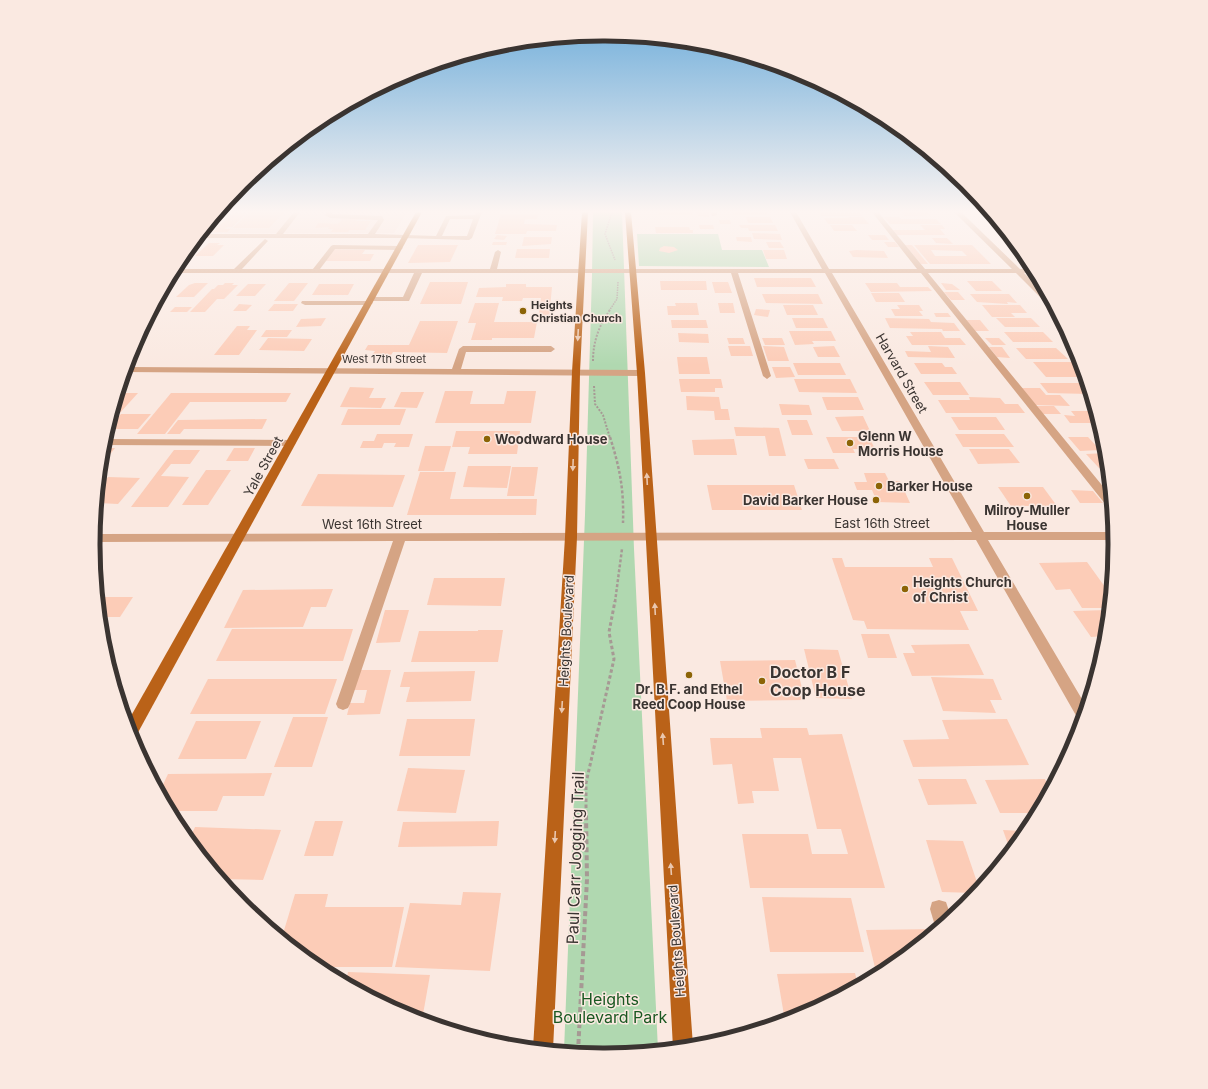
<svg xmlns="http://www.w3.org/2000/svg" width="1208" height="1089" font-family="Inter,sans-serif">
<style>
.built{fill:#f6ddd2}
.green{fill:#b0d8b0}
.building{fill:#fcccb7;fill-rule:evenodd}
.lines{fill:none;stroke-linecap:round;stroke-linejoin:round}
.path-far4{stroke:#a69994;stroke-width:1.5;stroke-dasharray:1.5 1;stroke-linecap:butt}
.path-far3{stroke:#a69994;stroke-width:2;stroke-dasharray:2 1.5;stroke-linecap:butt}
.path-far2{stroke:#a69994;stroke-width:2.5;stroke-dasharray:3 2;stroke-linecap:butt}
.path-far1{stroke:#a69994;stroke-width:3;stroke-dasharray:3.5 2.5;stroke-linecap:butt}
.path{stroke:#a69994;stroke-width:4;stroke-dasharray:5 3;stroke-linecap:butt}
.minor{fill:#d5a484;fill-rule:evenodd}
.major{fill:#ba6218;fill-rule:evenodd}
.oneway{fill:#eac7af}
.poi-dot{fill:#8c6406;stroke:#fae9e1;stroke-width:1.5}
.labels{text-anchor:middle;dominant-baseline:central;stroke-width:3;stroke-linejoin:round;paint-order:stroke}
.far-poi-label{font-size:11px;font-weight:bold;fill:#3a3431;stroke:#fae9e1;text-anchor:start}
.far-street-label{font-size:11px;fill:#3a3431;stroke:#fae9e1}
.street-label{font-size:13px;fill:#3a3431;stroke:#fae9e1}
.poi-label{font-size:13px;font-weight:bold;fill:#3a3431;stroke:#fae9e1;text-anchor:start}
.near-poi-label{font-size:16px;font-weight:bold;fill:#3a3431;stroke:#fae9e1;text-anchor:start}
.near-street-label{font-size:16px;fill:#3a3431;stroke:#fae9e1}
.near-park-label{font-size:16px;fill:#195821;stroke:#fae9e1}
.rim{fill:none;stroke:#3a3431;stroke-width:5}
</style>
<rect width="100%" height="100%" fill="#fae9e1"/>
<polygon class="built" points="219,212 407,212 394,233 202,233"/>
<g class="green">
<polygon points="593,212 622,212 634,549 658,1050 604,1055 564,1051 585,515 592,275"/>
<polygon points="637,234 718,234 722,250 762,250 769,267 639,266"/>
</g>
<g class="building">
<polygon points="250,212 284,212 269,228 233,228"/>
<polygon points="658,212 692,212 693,215 659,215"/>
<polygon points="697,212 709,212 709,217 698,216"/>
<polygon points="732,212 766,212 768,215 733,215"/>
<polygon points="819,212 859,213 862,216 821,216"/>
<polygon points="901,212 928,212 931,215 905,216"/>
<polygon points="234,213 247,213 232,227 227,227 224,229 231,229 227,232 212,232"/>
<polygon points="501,214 538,214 537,219 525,219 524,224 557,225 556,231 527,231 526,234 495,234"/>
<polygon points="746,217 770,217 773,223 748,223"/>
<polygon points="848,217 863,217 869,224 828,224 824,218 849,218"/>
<polygon points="884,217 899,217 901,219 936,219 941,224 890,224"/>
<polygon points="342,219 358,219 356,221 371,221 365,230 349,230 348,232 331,232 333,229 328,229 329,227 315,228 318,223 338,224"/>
<polygon points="719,220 730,220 731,224 720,224"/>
<polygon points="699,225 713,225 714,229 700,229"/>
<polygon points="739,225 775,225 778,231 749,231 748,228 741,228"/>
<polygon points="830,225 852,225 857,231 834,231"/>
<polygon points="920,225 942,225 945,229 940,229 945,235 896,235 892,230 925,230"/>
<polygon points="655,227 689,227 690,230 693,230 693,233 656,233"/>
<polygon points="752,233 780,234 782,240 754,239"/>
<polygon points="497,235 507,236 504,240 494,239"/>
<polygon points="868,235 885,235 889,240 872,240"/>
<polygon points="524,237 552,237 551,244 522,246"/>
<polygon points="736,237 751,237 752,242 737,241"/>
<polygon points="932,238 947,238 953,244 936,243"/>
<polygon points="493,242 507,242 506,245 492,245"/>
<polygon points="766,242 780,242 784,248 769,248"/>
<polygon points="884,242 895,242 899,247 888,247"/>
<polygon points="209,243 220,243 217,245 224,245 213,256 195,256"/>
<polygon points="194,244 200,244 186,257 183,257"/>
<polygon points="418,245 458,245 450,262 408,263"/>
<polygon points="905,245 912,245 928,264 921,264"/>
<path d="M 914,245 L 972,245 L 991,264 L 930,264 ZM 931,250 L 962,251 L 967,256 L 935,256 Z"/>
<polygon points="664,246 674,247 678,250 669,253 659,251 660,248"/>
<polygon points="332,249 365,250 362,254 374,254 370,261 323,261"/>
<polygon points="517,249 550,249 549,258 515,258"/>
<polygon points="763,250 784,250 787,259 766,259"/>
<polygon points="856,250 884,251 888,258 853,257 849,251"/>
<polygon points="754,278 811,278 816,287 757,287"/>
<polygon points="660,281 706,281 707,290 661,290"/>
<polygon points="967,281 992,281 1002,291 976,291"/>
<polygon points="168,282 175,282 162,293"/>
<polygon points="430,282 468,282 461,304 420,304"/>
<polygon points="712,282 728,282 732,293 715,293"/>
<polygon points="195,283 208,283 194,297 176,297 189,285"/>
<polygon points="225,283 234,283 232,285 238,285 224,299 217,299 205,312 190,312 212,289 214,289 218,285 223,285"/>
<polygon points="289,283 308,283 294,301 274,301"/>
<polygon points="865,283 897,283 900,287 928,287 932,291 871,292"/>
<polygon points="941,283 952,284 960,290 946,290"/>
<polygon points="248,284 266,284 255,296 236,296"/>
<polygon points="319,284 354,284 348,295 312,295"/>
<polygon points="506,284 526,284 526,287 552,287 549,319 538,319 541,298 523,298 522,301 502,301 503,297 476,297 479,288 506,287"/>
<polygon points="944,292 958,292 965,300 951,300"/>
<polygon points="871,293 899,293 905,302 876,302"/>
<polygon points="762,294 818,294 823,304 766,303"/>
<polygon points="970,294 1009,294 1017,303 1007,302 1008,304 977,302"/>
<polygon points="475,303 499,303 494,322 537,322 534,338 492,338 492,340 471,340 476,323 468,323"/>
<polygon points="675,303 697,303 699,315 668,315 667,306 676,306"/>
<polygon points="718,303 733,303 735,313 720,313"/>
<polygon points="239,304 252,305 246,311 233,311"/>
<polygon points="274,304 298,304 293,311 268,311"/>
<polygon points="783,305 813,305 818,315 787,315"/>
<polygon points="897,305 919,305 923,311 919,311 923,316 895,316 891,309 900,309"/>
<polygon points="982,305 1020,305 1027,313 1011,313 1015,317 992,317"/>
<polygon points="175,307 192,307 187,312 170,312"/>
<polygon points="756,309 770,310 768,317 754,315"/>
<polygon points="934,313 948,313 951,317 936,317"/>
<polygon points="326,318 321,326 296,327 301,319"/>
<polygon points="792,318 823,318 828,328 796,328"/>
<polygon points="885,318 929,319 931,322 954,323 960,331 943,331 942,329 890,328"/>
<polygon points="996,318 1031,318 1040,327 1005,327"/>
<polygon points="671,320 706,320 708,328 672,328"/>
<polygon points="966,320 980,320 989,331 975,331"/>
<polygon points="420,321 458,321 447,353 393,352 391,355 372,355 375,351 365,350 368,345 409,345"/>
<polygon points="237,326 250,326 247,330 257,330 239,355 214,355"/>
<polygon points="266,330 292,330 287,337 261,337"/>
<polygon points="789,331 831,331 836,341 812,341 814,344 795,345"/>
<polygon points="910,332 941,332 945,338 960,338 966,345 912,345 906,336 913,336"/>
<polygon points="1004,332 1043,332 1053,342 1013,342"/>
<polygon points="678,333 708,334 709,343 679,342"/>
<polygon points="268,338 312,339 304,351 259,350"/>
<polygon points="727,338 743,338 745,344 729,344"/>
<polygon points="762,338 782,338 785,345 765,345"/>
<polygon points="985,338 999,338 1006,345 992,345"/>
<polygon points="728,346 750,346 753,356 731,356"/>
<polygon points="763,346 784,347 789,361 768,361"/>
<polygon points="834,346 840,357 818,357 813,347"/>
<polygon points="928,346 948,347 955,358 908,357 905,351 931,352"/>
<polygon points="989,347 1002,347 1010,358 997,357"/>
<polygon points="1016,348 1056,348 1068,359 1026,359"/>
<polygon points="677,357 707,357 710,374 679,374"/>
<polygon points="1033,362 1072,362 1083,373 1084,377 1046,377"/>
<polygon points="793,363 840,363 846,375 798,375"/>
<polygon points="914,363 942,363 945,367 952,367 957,374 921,374"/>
<polygon points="772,367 790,367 795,377 776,378"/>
<polygon points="679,379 721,379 723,388 715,388 715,392 681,392"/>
<polygon points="794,379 850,379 857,393 799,392"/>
<polygon points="924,382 960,382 969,395 933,395"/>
<polygon points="1040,383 1086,383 1089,394 1048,393"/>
<polygon points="350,387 374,388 369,398 386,398 381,408 340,407"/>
<polygon points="1020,388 1040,388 1046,395 1060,395 1070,406 1034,405"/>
<polygon points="445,391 473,391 470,404 504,404 507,391 536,391 531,423 435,423"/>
<polygon points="401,392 424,392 417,408 394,407"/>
<polygon points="119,393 138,393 109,425 112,416"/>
<polygon points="171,393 291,393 286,402 190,402 165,434 137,434"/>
<polygon points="686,396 719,397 721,409 728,409 730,420 715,420 714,411 687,410"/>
<polygon points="822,397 858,397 864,410 827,410"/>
<polygon points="969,397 1000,398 1005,404 1018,404 1025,413 946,413 938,400 970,400"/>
<polygon points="779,404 809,405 812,415 782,415"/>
<polygon points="1036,406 1054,406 1061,414 1043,414"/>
<polygon points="348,409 406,409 400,425 341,425"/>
<polygon points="1071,411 1094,411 1098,423 1070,423 1064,415 1075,416"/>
<polygon points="121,414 151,414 138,429 108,429"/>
<polygon points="863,416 870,431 842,431 835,417"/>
<polygon points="951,417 996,417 1005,430 959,430"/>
<polygon points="267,419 262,429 184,429 180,434 167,434 178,420"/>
<polygon points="787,420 807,420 813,435 792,435"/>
<polygon points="734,427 779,428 786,456 769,456 765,436 736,436"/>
<polygon points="456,431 520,431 517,454 468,454 470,447 452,447"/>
<polygon points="377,434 413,434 409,447 394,447 396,443 384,443 382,448 360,448 363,441 374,441"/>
<polygon points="955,434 1004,434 1014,447 963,447"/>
<polygon points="826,437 869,437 875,449 853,449 855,453 833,453"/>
<polygon points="1068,437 1088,437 1100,450 1080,451"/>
<polygon points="734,439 737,455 694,455 692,440"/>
<polygon points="425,446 451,446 444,471 418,471"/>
<polygon points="103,448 115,448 105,461 102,461"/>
<polygon points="234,448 255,448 248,461 226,461"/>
<polygon points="969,449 1009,449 1020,463 978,464"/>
<polygon points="174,450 200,450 190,464 171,464 161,476 189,477 168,507 131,507"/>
<polygon points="1106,453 1107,468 1099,468 1086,454"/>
<polygon points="804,459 834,459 839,469 808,469"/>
<polygon points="468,466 511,466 507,488 463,487"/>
<polygon points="512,467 538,467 534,496 507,496"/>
<polygon points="206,470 231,470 208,505 182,505"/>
<polygon points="420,472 456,472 450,499 537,499 536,515 407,515"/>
<polygon points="864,473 885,473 889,481 900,481 910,503 877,502 872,490 857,490 854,482 867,482"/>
<polygon points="318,474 405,475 393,507 301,506"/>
<polygon points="108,477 140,478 118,504 98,503 99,487"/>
<polygon points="707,485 794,485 802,510 712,510"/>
<polygon points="998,487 1043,487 1057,506 1011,506"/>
<polygon points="1071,490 1093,491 1103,503 1080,503"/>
<polygon points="832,558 842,558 845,567 933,567 929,558 952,558 978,611 960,611 969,630 867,629 864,621 853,620"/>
<polygon points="1087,562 1105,587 1110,587 1108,608 1082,608 1070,589 1056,590 1039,563"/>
<polygon points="434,578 505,578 501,606 427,605"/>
<polygon points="333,589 326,607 311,607 303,627 224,628 243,590"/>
<polygon points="99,597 133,597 120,617 101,617"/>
<polygon points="385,610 409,610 400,642 376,643"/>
<polygon points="1108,610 1105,636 1091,637 1073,611"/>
<polygon points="232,629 353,629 343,661 216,661"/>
<polygon points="478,630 503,630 498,662 411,662 419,631 478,631"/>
<polygon points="861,634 889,634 897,658 868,658"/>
<polygon points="969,644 984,675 912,676 903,653 915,653 911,645"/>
<polygon points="804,649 838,650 852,699 816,698"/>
<polygon points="795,660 805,700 727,701 720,661"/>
<polygon points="360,670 391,670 380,714 347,715 350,703 364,703 367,690 354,690"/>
<polygon points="475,671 471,701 406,702 410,687 400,687 404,672"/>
<polygon points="931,677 993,679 1002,700 990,700 996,713 943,711"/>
<polygon points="208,679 337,679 325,714 190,714"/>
<polygon points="293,717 328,717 312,767 274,767"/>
<polygon points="407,719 475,719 470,756 399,756"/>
<polygon points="1007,719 1029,765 913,767 903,740 949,739 942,720"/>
<polygon points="196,721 261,721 246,759 178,759"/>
<polygon points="760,728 807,728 809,735 842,734 885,888 750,888 742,834 808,834 812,854 848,854 841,829 817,829 801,758 773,758 779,791 752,791 754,803 738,804 732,764 713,765 710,738 762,738"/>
<polygon points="408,768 465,770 456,813 397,811"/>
<polygon points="272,773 264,796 223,796 217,811 170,811 160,791 168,774"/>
<polygon points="918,779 966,779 977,804 928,805"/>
<polygon points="1045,779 1049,789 1036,813 1000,813 985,780"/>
<polygon points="315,821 343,821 333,856 304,856"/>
<polygon points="499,821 497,846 398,847 403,822"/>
<polygon points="195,827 281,830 263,880 221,879 189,840"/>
<polygon points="1003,830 1026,831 1010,850"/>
<polygon points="926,840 963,841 979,888 975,893 942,892"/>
<polygon points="463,892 501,893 490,971 395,967 410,903 461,905"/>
<polygon points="295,894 328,894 325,907 404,907 392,967 318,967 282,937"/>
<polygon points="762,897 851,898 864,952 770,952"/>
<polygon points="937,929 887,969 882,972 876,972 866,930"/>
<polygon points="348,972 430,975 422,1020 408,1016 346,982"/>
<polygon points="855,973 858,985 799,1016 785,1021 777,974"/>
</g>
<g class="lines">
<g class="path-far4">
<polyline points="612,212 605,234 615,260"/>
<polyline points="609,311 617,299 618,282"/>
</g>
<g class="path-far3">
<path d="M 593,361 C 593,342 599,325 610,310"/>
<polyline points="594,386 595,404 603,415 610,438"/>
</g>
<g class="path-far2">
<path d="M 610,437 C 620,469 624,489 623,523"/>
<polyline points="615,602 622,549"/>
</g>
<polyline class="path-far1" points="586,814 586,783 614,659 609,632 615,601"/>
<polyline class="path" points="578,1052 587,879 586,813"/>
<g class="minor">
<path d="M 294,212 L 300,212 L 283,234 L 368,234 L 378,220 L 330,218 L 325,215 L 327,212 L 333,212 L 332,214 L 382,216 L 384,220 L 375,234 L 436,236 L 446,216 L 475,215 L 476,212 L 482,212 L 472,238 L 469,240 L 403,238 L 199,238 L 202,234 L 276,234 ZM 450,219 L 473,219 L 467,236 L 442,236 Z"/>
<polygon points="710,212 716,212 717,215 712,216"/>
<polygon points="790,212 796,212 829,269 917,269 872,212 878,212 925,269 1012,269 954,212 961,212 1020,269 1033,269 1035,273 1024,273 1046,294 1052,305 1048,305 1016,273 928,273 1110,495 1111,506 1106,505 921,273 832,273 984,532 1113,532 1114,540 988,540 1086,706 1081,721 1078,719 976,540 405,541 350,704 348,708 343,710 338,708 336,704 393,541 94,542 95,534 972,532 825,273 738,273 771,376 767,379 763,376 731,273 422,273 409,301 371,301 373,303 369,305 305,305 301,303 302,301 369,301 367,299 371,297 403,297 414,273 173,273 175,269 234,269 265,239 268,241 267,242 242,269 313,269 331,246 333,245 400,246 403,248 400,250 335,249 320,269 490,269 495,252 498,250 501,252 497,269 822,269"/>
<polygon points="463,346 551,346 555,349 551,352 466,352 461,369 641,370 645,373 641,376 125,372 127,367 452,369 459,349"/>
<polygon points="105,439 291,440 296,443 291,446 104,445"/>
<polygon points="939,900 946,902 951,917 936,929 930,909 932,902"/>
</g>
<g class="major">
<polygon points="416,212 422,212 135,738 132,739 127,723"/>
<polygon points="582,212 588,212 580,372 577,537 553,1050 533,1048 565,537 572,372"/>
<polygon points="625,212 631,212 645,373 693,1046 673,1048 637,373"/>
</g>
</g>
<defs><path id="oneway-solid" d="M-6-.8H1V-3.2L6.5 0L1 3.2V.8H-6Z"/></defs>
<g class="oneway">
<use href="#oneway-solid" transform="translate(578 335) rotate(93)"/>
<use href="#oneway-solid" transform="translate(573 465) rotate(92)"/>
<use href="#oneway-solid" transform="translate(647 479) rotate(-93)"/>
<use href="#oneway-solid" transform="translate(655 609) rotate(-93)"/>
<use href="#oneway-solid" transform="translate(562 707) rotate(93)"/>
<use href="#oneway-solid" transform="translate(663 739) rotate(-94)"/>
<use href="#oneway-solid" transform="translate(555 837) rotate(93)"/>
<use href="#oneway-solid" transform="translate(671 869) rotate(-94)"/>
</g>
<linearGradient id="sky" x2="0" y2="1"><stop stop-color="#66a9d9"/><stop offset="0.58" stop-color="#fdf5f2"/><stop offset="1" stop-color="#fdf5f2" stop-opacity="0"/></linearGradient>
<rect width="1208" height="365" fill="url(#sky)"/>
<g class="poi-dot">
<circle cx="523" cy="311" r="4"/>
<circle cx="487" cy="439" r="4"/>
<circle cx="850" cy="443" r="4"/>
<circle cx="879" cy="486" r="4"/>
<circle cx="1027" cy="496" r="4"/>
<circle cx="876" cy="500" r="4"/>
<circle cx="905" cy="589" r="4"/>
<circle cx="689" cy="675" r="4"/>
<circle cx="762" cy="681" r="4"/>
</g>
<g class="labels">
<g class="far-poi-label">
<text x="531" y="305">Heights<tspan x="531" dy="13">Christian Church</tspan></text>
</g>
<g class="far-street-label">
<text x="384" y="359">West 17th Street</text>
</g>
<g class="street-label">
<text transform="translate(902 373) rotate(60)">Harvard Street</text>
<text transform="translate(263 466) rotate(-61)">Yale Street</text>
<text x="882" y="523">East 16th Street</text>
<text x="372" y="524">West 16th Street</text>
<text transform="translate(566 631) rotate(-87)">Heights Boulevard</text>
<text transform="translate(676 941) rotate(-94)">Heights Boulevard</text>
</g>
<g class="poi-label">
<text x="858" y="436">Glenn W<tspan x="858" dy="15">Morris House</tspan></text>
<text x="495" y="439">Woodward House</text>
<text x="887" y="486">Barker House</text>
<text x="868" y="500" text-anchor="end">David Barker House</text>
<text x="1027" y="510" text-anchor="middle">Milroy-Muller<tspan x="1027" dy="15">House</tspan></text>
<text x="913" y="582">Heights Church<tspan x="913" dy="15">of Christ</tspan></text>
<text x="689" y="689" text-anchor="middle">Dr. B.F. and Ethel<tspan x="689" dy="15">Reed Coop House</tspan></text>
</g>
<g class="near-poi-label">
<text x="770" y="672">Doctor B F<tspan x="770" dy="18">Coop House</tspan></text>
</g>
<g class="near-street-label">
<text transform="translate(575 858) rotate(-88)">Paul Carr Jogging Trail</text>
</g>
<g class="near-park-label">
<text x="610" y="999">Heights<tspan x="610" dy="18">Boulevard Park</tspan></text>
</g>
</g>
<path d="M0 0H1208V1089H0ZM603 41H605A503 503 0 0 1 1108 544V545A503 503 0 0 1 605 1048H603A503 503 0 0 1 100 545V544A503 503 0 0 1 603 41Z" fill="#fae9e1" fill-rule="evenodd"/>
<path class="rim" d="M603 41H605A503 503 0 0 1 1108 544V545A503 503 0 0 1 605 1048H603A503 503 0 0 1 100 545V544A503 503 0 0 1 603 41Z"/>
</svg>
